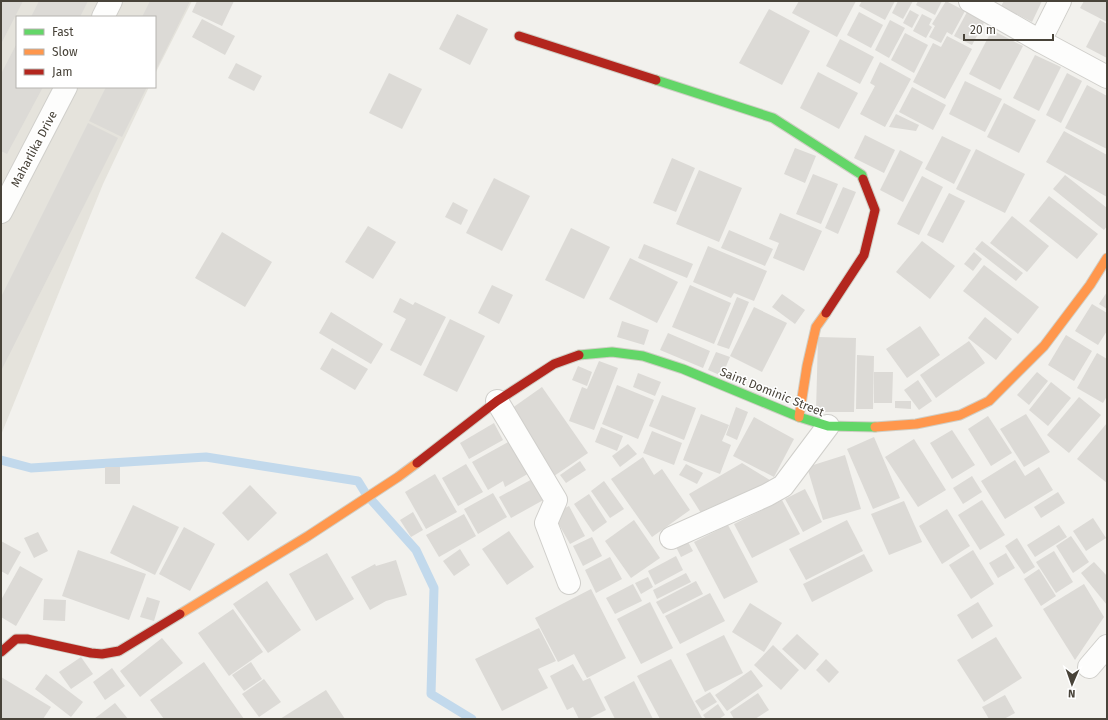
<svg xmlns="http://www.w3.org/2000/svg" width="1108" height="720" font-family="'Fira Sans',sans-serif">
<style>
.residential{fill:#e5e3dc}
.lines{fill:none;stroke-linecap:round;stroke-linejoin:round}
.stream{stroke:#c2d9ec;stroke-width:9}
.building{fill:#dcdad6}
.street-casing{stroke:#d0cfcb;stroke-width:24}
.fast-casing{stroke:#d0cec5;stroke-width:11}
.slow-casing{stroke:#d0cec5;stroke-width:11}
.jam-casing{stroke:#d0cec5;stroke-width:11}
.street{stroke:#fdfdfc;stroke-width:22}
.fast{stroke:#63d668;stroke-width:9}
.slow{stroke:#ff974d;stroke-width:9}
.jam{stroke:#b3261e;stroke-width:9}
.labels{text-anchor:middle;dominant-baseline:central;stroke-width:3;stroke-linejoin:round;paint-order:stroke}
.street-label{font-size:12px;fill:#484339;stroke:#fff}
</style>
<rect width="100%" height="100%" fill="#f2f1ed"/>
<polygon class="residential" points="1,1 192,1 155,74 155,17 17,17 17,87 149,87 103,184 1,435"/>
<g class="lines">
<polyline class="stream" points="1,460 31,468 206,457 358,481 366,494 416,550 434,588 431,694 472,719"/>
</g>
<g class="building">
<polygon points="1,1 23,1 1,44"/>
<polygon points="39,1 88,1 80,17 31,17"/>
<polygon points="150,1 190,1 155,72 155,17 142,17"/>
<polygon points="197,1 234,1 222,26 192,12"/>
<polygon points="799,1 856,1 837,37 792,13"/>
<polygon points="862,1 895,1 885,20 859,6"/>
<polygon points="898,1 913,1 903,19 892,13"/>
<polygon points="918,1 942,1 935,15 916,5"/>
<polygon points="946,1 965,11 952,35 947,32 941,43 929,37 935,26 932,24"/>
<polygon points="1004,1 1042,1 1032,22 1001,6"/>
<polygon points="1084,1 1107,1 1107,22 1080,8"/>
<polygon points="769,9 810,31 782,85 739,63"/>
<polygon points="910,10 919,15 912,28 903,23"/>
<polygon points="859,12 883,25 871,48 847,35"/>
<polygon points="967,12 985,21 972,45 954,36"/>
<polygon points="457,14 488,29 470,65 439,49"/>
<polygon points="922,14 932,19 929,25 932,27 926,38 913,31"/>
<polygon points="202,19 235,36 225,55 192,37"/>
<polygon points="890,20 905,28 889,58 875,50"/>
<polygon points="1100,20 1107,24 1107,58 1086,47"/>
<polygon points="992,30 1023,46 1000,90 969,74"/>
<polygon points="905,33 928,45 914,73 891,60"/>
<polygon points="947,36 972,49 945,99 913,82 933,43 941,47"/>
<polygon points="840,39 874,57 860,84 826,66"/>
<polygon points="17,43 17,87 43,87 7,154 1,151 1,74"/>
<polygon points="1035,55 1061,67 1039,111 1013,98"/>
<polygon points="880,62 911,79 885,127 860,114 875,86 870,83"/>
<polygon points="236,63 262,76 254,91 228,78"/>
<polygon points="818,72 858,93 839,129 800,108"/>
<polygon points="389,73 422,89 402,129 369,113"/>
<polygon points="1067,73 1082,81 1061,123 1046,115"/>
<polygon points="965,81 1002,99 985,132 949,114"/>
<polygon points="1087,85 1107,96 1107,149 1065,128"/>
<polygon points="106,87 147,87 122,137 89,121"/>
<polygon points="912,87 946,105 933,130 899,112"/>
<polygon points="1004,103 1036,120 1019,153 987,137"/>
<polygon points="896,114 919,125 916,131 889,127"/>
<polygon points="88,123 118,138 1,371 1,297"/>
<polygon points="1064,131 1107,155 1107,197 1046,162"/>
<polygon points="865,135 895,150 884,173 854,158"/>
<polygon points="942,136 971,150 954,184 925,169"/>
<polygon points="795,148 816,156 805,183 784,174"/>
<polygon points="976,149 1025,174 1005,213 956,189"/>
<polygon points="900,150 923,162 903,202 880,190"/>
<polygon points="672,158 695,168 676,212 653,203"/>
<polygon points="699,170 742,188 719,242 676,224"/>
<polygon points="813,174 838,184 821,224 796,214"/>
<polygon points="1065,175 1107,208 1107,226 1104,230 1053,189"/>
<polygon points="922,176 943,187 919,235 897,224"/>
<polygon points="494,178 530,196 502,251 466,233"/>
<polygon points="843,187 856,192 838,234 825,228"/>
<polygon points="949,193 965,201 943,243 927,235"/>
<polygon points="1049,196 1098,234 1077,259 1029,221"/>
<polygon points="453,202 468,210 461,225 445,217"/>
<polygon points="780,213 822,231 804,271 773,258 779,243 769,239"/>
<polygon points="1012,216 1049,246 1027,272 990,243"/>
<polygon points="368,226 396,242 373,279 345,262"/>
<polygon points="571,228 610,247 584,299 545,280"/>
<polygon points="729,230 773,249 765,266 721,248"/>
<polygon points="222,232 272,262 245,307 195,278"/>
<polygon points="922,241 955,266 930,299 896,272"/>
<polygon points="982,241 1023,273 1016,281 975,249"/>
<polygon points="644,244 693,264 687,278 638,258"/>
<polygon points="708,246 767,271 754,301 734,293 731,298 693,282"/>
<polygon points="974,252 982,259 973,271 964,264"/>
<polygon points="630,258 678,282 657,323 609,299"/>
<polygon points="984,265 1039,307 1018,334 963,291"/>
<polygon points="492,285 513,295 499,324 478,313"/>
<polygon points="690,285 731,303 714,344 672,327"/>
<polygon points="1107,292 1107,309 1099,304"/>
<polygon points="782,294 805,310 795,324 772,307"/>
<polygon points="737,297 749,302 729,349 717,345"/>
<polygon points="400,298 413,305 415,302 446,317 421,366 390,350 406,319 393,312"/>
<polygon points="1092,304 1107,313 1107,331 1098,345 1075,331"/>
<polygon points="754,307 787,323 762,372 730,356"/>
<polygon points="331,312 383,344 371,364 319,333"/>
<polygon points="985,317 1012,339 996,360 968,338"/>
<polygon points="450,319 485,336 457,392 423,375"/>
<polygon points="622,321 649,330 644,345 617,337"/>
<polygon points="920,326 940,355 907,378 886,349"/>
<polygon points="668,333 710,351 703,368 660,350"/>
<polygon points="1066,335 1092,351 1074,381 1048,365"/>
<polygon points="818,337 856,338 854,412 816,412"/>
<polygon points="969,341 985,363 936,398 920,375"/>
<polygon points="332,348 368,369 355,390 320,369"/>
<polygon points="716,352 730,357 722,376 708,370"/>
<polygon points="1097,353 1107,359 1107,396 1103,403 1077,388"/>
<polygon points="857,355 874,356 873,409 856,409"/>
<polygon points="599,361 618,368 594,430 569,421 582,387 587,389"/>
<polygon points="578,366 592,372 587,386 572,380"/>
<polygon points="874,372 893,372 892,403 874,403"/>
<polygon points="1037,372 1048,381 1029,405 1017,395"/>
<polygon points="638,373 661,382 655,396 633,387"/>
<polygon points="918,380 932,401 919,410 904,390"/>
<polygon points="1051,382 1071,398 1048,426 1029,410"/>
<polygon points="617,385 654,400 638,439 602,424"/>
<polygon points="542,387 588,453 554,476 508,411"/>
<polygon points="662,395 696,408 684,440 649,426"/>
<polygon points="1079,397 1101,415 1069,453 1047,435"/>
<polygon points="895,401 911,401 911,409 895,408"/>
<polygon points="736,407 748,412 737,440 726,435"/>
<polygon points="701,414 729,425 722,441 731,445 720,474 683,460"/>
<polygon points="1026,414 1050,452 1024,467 1000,429"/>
<polygon points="988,416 1012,453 991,466 968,429"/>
<polygon points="754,417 794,439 774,477 733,456"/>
<polygon points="494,423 503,440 469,459 460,443"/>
<polygon points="1107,423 1107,483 1077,459"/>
<polygon points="601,427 623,436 617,451 595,442"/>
<polygon points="952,430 975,465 952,479 930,443"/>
<polygon points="652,431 682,443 674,465 643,453"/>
<polygon points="874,437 900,498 873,509 847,449"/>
<polygon points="914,439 946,490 918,507 885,457"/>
<polygon points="512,440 531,472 505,487 503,481 488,490 472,462"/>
<polygon points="628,444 637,454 620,467 612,456"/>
<polygon points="845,455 861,509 823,520 807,467"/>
<polygon points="643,457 654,475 662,469 690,510 652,537 611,479"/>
<polygon points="1015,460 1025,476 1039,467 1053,490 1005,519 981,481"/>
<polygon points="580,461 586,470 566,483 560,475"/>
<polygon points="742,463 773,482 706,521 689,494"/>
<polygon points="466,464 483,492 458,506 442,478"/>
<polygon points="686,464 703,473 697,484 679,475"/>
<rect x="105" y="467" width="15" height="17"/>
<polygon points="435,474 457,512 426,529 405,492"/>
<polygon points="972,476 982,492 963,504 953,488"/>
<polygon points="536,477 547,498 511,518 499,497"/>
<polygon points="604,481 624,509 610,518 591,491"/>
<polygon points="250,485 277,513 248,541 222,513"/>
<polygon points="805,489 822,522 803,532 785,499"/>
<polygon points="1058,492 1065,503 1041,518 1034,507"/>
<polygon points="493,493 507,517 478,534 464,509"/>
<polygon points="589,494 607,522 593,532 574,504"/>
<polygon points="782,500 800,534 752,558 734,524"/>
<polygon points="982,500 1005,535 980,550 958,515"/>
<polygon points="904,501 922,542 889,555 871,514"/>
<polygon points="133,505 179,527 155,575 110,553"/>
<polygon points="569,506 585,536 570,544 553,514"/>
<polygon points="947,509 970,546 942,564 919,526"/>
<polygon points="413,512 423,530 411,537 400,520"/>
<polygon points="464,514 476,536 439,557 426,535"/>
<polygon points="1093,518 1106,538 1086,551 1073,531"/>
<polygon points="634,520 660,558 631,578 605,541"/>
<polygon points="847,520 863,551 806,580 789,549"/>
<polygon points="728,525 758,582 724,599 694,542"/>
<polygon points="1059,525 1067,537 1035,557 1027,545"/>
<polygon points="184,527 215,544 190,591 159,574"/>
<polygon points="509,531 534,567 507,585 482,549"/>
<polygon points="38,532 48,551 34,558 24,538"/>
<polygon points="1071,536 1089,562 1073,573 1056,546"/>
<polygon points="592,537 602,556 583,566 573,546"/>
<polygon points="1017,538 1035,567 1024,574 1005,546"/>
<polygon points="1,541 21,552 8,575 1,571"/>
<polygon points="688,542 693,551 681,557 676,547"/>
<polygon points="460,549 470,565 454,576 443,561"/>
<polygon points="78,550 146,574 129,620 62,596"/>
<polygon points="973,550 994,584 971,599 949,565"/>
<polygon points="1054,551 1073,582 1056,593 1036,562"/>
<polygon points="327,553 354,599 316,621 289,574"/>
<polygon points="1006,553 1015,568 998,578 989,563"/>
<polygon points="864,554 873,571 812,602 803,584"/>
<polygon points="676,556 683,570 655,585 648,571"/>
<polygon points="610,557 622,579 596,593 585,570"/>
<polygon points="396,560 407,595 386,601 370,610 351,577 375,564 376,566"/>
<polygon points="1094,562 1107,576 1107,605 1081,573"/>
<polygon points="20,566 43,579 16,626 1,617 1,600"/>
<polygon points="1039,569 1056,596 1041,606 1024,579"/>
<polygon points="686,573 691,582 657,599 653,590"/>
<polygon points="648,577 653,587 641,594 635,583"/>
<polygon points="267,581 301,630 268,653 233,604"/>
<polygon points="696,581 703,594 663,614 656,602"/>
<polygon points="633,584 642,601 615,614 606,598"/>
<polygon points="1084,584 1104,617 1075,660 1043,609"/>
<polygon points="591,589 626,658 587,678 574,654 558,662 535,618"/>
<polygon points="710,593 725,621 680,644 665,616"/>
<polygon points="147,597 160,601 154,621 140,617"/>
<polygon points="44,599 66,600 65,621 43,620"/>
<polygon points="650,602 673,648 641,664 617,619"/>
<polygon points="978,602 993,626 972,639 957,615"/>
<polygon points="750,603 782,623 764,652 732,632"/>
<polygon points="233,609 263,652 229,676 198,633"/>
<polygon points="539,628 556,661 538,669 548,688 502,711 475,659"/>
<polygon points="797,634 819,654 805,670 782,649"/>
<polygon points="724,635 743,673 705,692 686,654"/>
<polygon points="996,637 1022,678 984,702 957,660"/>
<polygon points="162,638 183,663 140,697 120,671"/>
<polygon points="773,645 799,670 781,690 754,665"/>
<polygon points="81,657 93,674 71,689 59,672"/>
<polygon points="671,659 702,718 700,719 660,719 637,676"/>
<polygon points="826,659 839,672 829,683 816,670"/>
<polygon points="204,662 220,685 244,719 164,719 150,700"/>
<polygon points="251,662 262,679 244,691 232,675"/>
<polygon points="573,664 583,681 590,678 606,710 588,719 579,719 573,707 567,710 550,676"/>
<polygon points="112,668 125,686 105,700 93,682"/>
<polygon points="751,670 763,686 727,711 715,695"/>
<polygon points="46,674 83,702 71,717 35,689"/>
<polygon points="1,677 51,707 43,719 1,719"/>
<polygon points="264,679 281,702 259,717 242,694"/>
<polygon points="634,681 653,719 615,719 604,697"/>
<polygon points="326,690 345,719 280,719"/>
<polygon points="710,692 717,702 702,711 695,701"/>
<polygon points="758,693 769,710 755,719 734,719 730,712"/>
<polygon points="1005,695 1015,713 1004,719 989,719 982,707"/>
<polygon points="115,703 128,719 94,719"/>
<polygon points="718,704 725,715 719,719 706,719 703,715"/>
</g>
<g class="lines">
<defs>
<g id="street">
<polyline points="970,1 1040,41 1107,77"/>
<polyline points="103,17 111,1"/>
<polyline points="1040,41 1060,1"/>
<polyline points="1,212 66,87"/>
<polyline points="497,401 556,500 546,523 569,583"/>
<polyline points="671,538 767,495 783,486 828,426"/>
<polyline points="1089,667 1107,646"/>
</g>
<g id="fast">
<polyline points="656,80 773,118 862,175 863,179"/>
<polyline points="579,355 612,352 643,356 683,369 799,417 828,426 875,427"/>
</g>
<g id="slow">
<polyline points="799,417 807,366 816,327 826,313"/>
<polyline points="875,427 916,424 960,415 989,401 1044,346 1090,285 1107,258"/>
<polyline points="180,614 308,536 398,477 417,463"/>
</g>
<g id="jam">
<polyline points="519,36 656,80"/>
<polyline points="826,313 864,255 875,210 863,179"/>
<polyline points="417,463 497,401 554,364 579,355"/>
<polyline points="1,652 16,639 27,639 91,653 102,654 119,651 180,614"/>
</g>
</defs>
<use href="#street" class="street-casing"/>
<use href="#fast" class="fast-casing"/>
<use href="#slow" class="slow-casing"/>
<use href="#jam" class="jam-casing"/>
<use href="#street" class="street"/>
<use href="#fast" class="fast"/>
<use href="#slow" class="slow"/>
<use href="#jam" class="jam"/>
</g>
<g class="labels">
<g class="street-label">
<text transform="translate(34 149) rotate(-62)">Maharlika Drive</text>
<text transform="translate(772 392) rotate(22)">Saint Dominic Street</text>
</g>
</g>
<rect width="1108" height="720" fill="none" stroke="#484339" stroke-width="4"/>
<rect x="16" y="16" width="140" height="72" fill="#ffffff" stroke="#b6b4b0"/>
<rect x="24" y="29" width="20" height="6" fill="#63d668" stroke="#b6b4b0"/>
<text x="52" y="36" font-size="12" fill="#484339">Fast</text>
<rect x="24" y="49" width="20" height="6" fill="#ff974d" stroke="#b6b4b0"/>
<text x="52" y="56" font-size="12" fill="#484339">Slow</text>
<rect x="24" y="69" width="20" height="6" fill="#b3261e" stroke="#b6b4b0"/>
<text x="52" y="76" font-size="12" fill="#484339">Jam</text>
<g transform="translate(1072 684) rotate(182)" stroke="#ffffff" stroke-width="3" paint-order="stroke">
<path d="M0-3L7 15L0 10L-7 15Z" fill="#484339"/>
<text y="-6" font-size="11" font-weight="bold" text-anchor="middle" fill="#484339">N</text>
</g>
<path d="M964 34v6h89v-6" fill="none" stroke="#484339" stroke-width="2"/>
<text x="970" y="34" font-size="12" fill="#484339" stroke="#ffffff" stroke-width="3" paint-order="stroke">20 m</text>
</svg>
